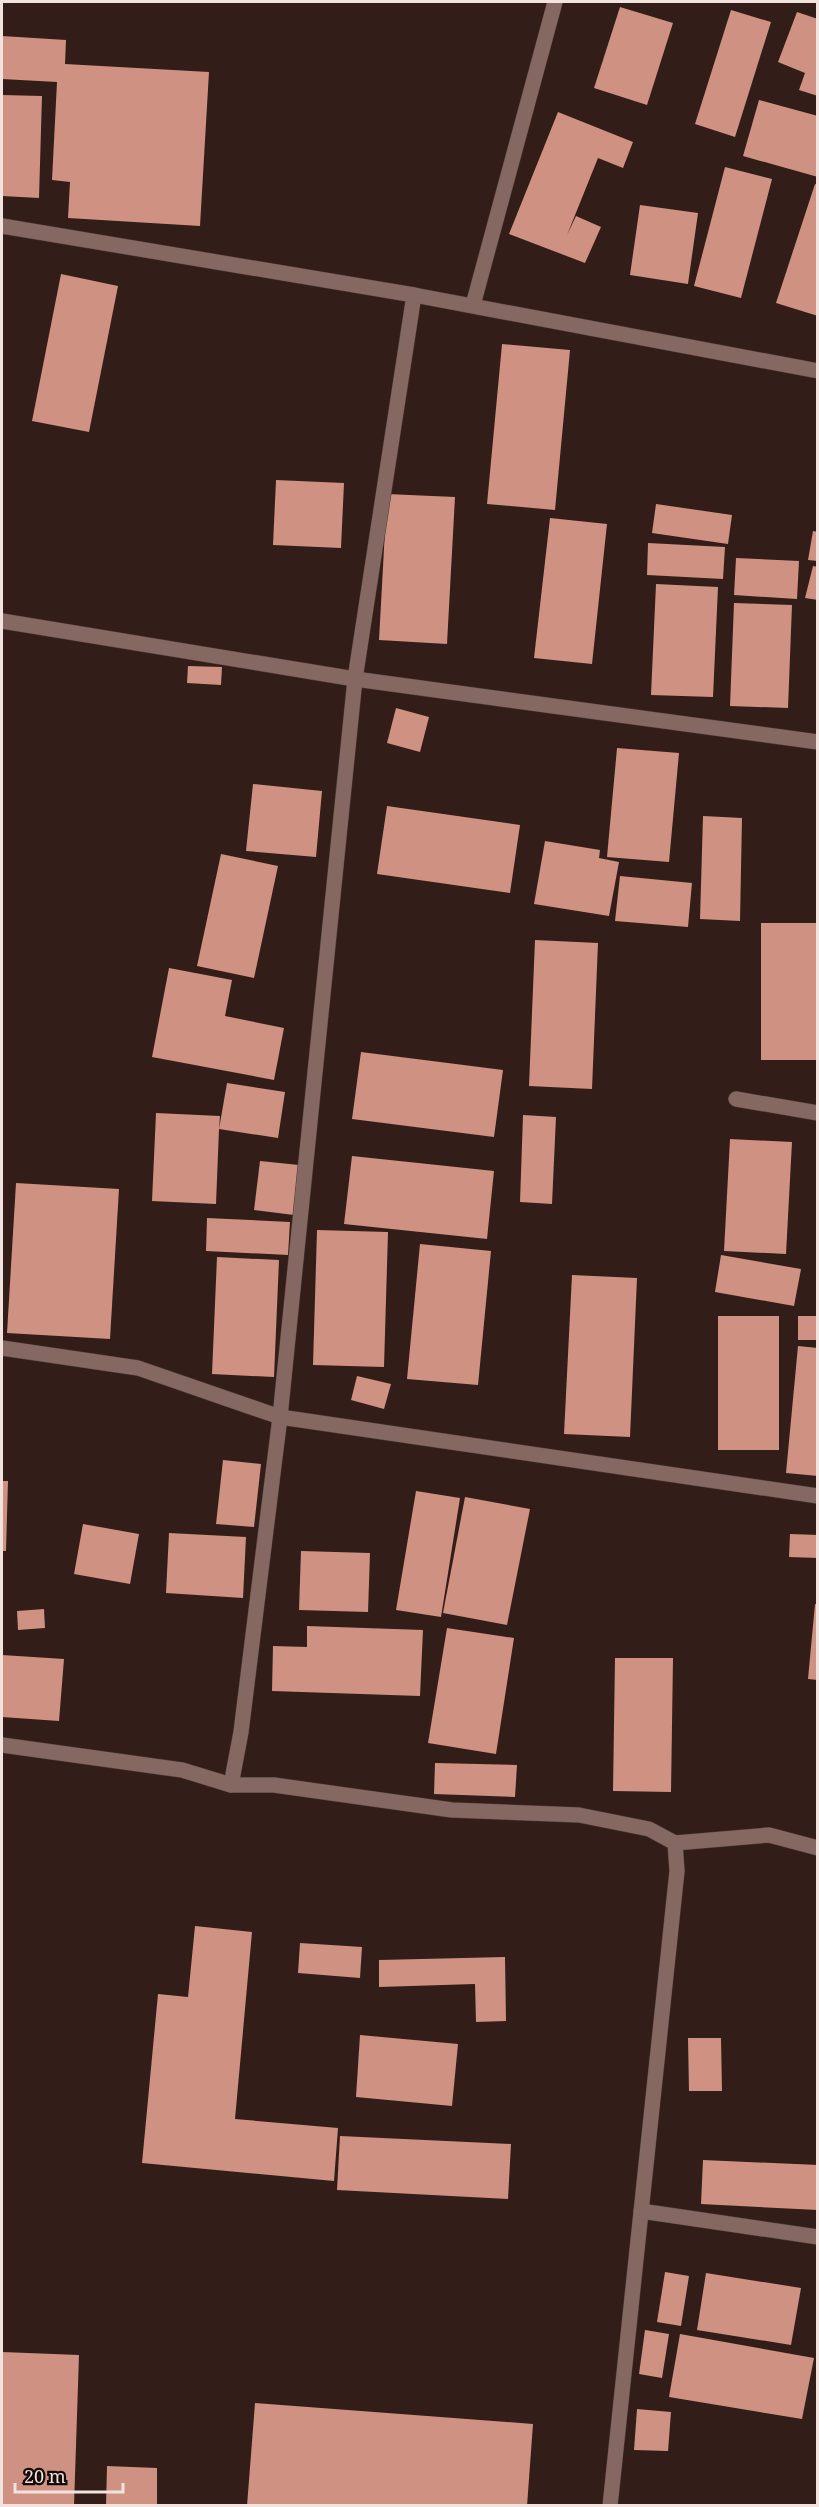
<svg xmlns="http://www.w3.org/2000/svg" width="819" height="2507" font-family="'Noto Serif',serif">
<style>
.building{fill:#cf9181}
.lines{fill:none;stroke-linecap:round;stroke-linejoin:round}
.minor-casing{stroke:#4e3c38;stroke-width:16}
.minor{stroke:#846861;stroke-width:15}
</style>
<rect width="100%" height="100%" fill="#331d18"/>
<g class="building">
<polygon points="620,7 673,23 647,105 594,88"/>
<polygon points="731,10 771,22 735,137 695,124"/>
<polygon points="797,12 818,19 818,96 799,90 805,73 778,62"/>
<polygon points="2,36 66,40 65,64 209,72 200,226 68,218 70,182 52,180 57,82 2,79"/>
<polygon points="2,95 42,96 39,198 2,196"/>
<polygon points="759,100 818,116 818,177 743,156"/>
<polygon points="558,112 633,142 623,168 598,158 567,235 576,216 601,227 585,263 509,234"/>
<polygon points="725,167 772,179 741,298 694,286"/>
<polygon points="815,184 818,185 818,316 776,303"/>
<polygon points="640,205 698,213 688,284 630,275"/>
<polygon points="61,274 118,286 89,432 32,421"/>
<polygon points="502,344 570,350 555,510 487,504"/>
<polygon points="276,480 344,483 341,548 273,545"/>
<polygon points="387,494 455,497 447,644 379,640"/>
<polygon points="656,504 732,515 728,544 652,533"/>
<polygon points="550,518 607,524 592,664 534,658"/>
<polygon points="813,531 818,532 818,561 808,560"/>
<polygon points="648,543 725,547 723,579 647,575"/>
<polygon points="736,558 799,561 797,599 734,595"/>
<polygon points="813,566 818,567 818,600 805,598"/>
<polygon points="656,584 718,587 713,697 651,695"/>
<polygon points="734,603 792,605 788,708 730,706"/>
<polygon points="188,666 222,667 221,685 187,683"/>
<polygon points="396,708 429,717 420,752 387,743"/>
<polygon points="617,748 679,753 669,862 607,857"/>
<polygon points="253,784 322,791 316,857 246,851"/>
<polygon points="387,806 520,825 510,893 377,874"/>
<polygon points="703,816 742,818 740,921 700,919"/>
<polygon points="545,841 600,850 599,858 619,862 609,916 534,904"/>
<polygon points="221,854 278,866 254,978 197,966"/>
<polygon points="620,876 692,883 688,927 615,921"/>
<rect x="761" y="923" width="57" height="137"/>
<polygon points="535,940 598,943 592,1089 529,1086"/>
<polygon points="169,968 232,980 225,1016 284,1028 274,1080 152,1057"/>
<polygon points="361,1052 503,1070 494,1137 352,1119"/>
<polygon points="227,1083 285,1092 278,1138 219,1129 216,1204 152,1201 156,1113 220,1116 219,1129"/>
<polygon points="523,1115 556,1117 552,1204 520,1202"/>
<polygon points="730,1139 792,1142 786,1254 724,1251"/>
<polygon points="352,1156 494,1171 487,1239 344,1224"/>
<polygon points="260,1161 299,1165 294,1215 254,1210"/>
<polygon points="16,1183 119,1189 110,1339 7,1333"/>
<polygon points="207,1218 290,1222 288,1255 206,1251"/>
<polygon points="317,1230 388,1232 384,1367 313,1365"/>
<polygon points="420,1244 491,1251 478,1385 407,1379"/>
<polygon points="721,1255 801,1269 794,1306 715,1292"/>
<polygon points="217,1257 279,1260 274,1377 212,1374"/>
<polygon points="572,1275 637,1278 630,1437 564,1434"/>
<rect x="718" y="1316" width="61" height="134"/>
<rect x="798" y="1316" width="20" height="24"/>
<polygon points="798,1346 818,1348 818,1476 786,1473"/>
<polygon points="357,1376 391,1384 384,1409 351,1400"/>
<polygon points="223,1460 261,1464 254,1527 216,1524"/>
<polygon points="2,1481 8,1481 6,1551 2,1551"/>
<polygon points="416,1491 460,1498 441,1617 396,1610"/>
<polygon points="465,1497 530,1509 507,1625 443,1613"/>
<polygon points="83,1524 139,1534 130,1584 74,1574"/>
<polygon points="169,1533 246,1537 243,1598 166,1593"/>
<polygon points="790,1534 818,1535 818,1558 789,1557"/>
<polygon points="301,1551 370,1553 368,1612 299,1610"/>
<polygon points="815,1604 818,1604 818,1680 808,1679"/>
<polygon points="44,1609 45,1628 18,1630 17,1611"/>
<polygon points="307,1626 423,1630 420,1696 272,1691 273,1646 307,1647"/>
<polygon points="447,1628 514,1638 496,1754 428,1743"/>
<polygon points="2,1655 64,1659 59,1721 2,1717"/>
<polygon points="615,1658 673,1658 671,1792 613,1791"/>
<polygon points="435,1763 517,1765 515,1797 434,1794"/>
<polygon points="195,1926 252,1932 235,2119 338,2128 334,2181 142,2163 158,1994 188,1997"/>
<polygon points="300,1943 362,1947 360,1978 298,1973"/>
<polygon points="505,1957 506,2021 476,2022 475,1984 379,1987 379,1960"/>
<polygon points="360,2035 458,2044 452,2106 356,2097"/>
<polygon points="688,2038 721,2038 722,2091 689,2091"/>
<polygon points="340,2136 511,2144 508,2199 337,2190"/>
<polygon points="703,2160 818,2165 818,2210 701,2204"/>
<polygon points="665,2272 689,2276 681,2326 657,2322"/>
<polygon points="706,2273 801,2288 791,2345 697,2330"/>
<polygon points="645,2330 669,2334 662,2378 639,2374"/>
<polygon points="680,2334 814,2358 802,2419 669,2397"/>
<polygon points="2,2352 79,2355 74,2506 2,2506"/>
<polygon points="255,2403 533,2424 527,2506 247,2506"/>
<polygon points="637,2409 671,2412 668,2451 634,2450"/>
<polygon points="107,2466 157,2468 157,2506 106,2506"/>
</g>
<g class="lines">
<defs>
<g id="minor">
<polyline points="2,226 414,295 355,679 280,1417 241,1732 231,1785 274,1785 452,1810 579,1815 649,1829 675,1843 677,1871 610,2506"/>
<polyline points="414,295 818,371"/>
<polyline points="473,305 555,2"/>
<polyline points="2,621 355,679 818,742"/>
<polyline points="736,1099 818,1113"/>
<polyline points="2,1348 138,1368 280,1417 818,1496"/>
<polyline points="2,1745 182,1770 231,1785"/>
<polyline points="675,1843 769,1835 818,1848"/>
<polyline points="641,2211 818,2237"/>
</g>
</defs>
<use href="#minor" class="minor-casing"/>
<use href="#minor" class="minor"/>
</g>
<rect width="819" height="2507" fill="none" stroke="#f3e3df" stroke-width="6"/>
<path d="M15 2483v9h108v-9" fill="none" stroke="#f3e3df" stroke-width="3"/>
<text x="24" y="2483" font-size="18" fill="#f3e3df" stroke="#140a08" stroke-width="4.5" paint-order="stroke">20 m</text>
</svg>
